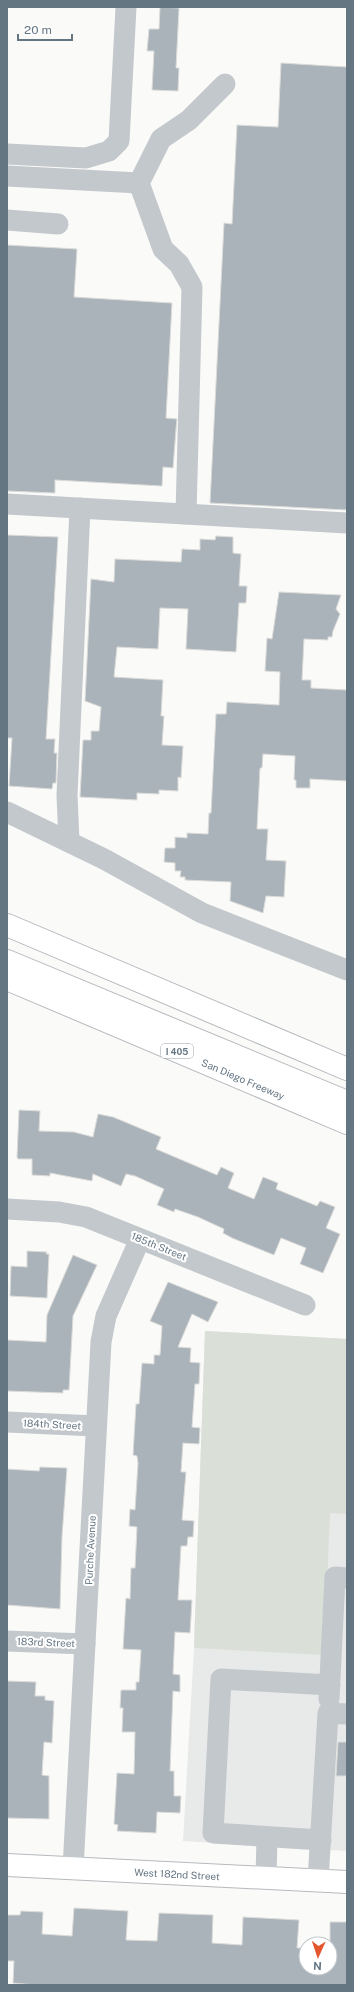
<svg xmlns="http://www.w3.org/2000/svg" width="354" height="1992" font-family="'Public Sans',sans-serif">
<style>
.built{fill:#e8e9e9}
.green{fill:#dadfd7}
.building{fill:#aab3b9;stroke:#dcdcda}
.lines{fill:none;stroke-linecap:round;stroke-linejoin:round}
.major-casing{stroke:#b5babe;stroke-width:24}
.highway-casing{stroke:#b4b9bd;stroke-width:24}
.minor{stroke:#c3c8cc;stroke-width:21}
.major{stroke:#fff;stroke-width:22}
.highway{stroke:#fff;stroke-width:22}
.labels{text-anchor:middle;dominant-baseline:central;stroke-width:4;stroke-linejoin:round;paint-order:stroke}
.shield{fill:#fff;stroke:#939fa8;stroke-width:1}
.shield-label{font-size:9px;font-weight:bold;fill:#657683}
.street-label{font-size:10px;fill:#657683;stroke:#fff}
</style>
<rect width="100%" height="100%" fill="#fafaf8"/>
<polygon class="built" points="205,1331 347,1339 347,1851 183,1841 194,1648"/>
<polygon class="green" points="205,1331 347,1339 347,1514 330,1513 324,1655 194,1648"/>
<g class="building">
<polygon points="160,7 179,8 176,68 179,68 178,91 152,90 154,51 147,51 149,29 159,29"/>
<polygon points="281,63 347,67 347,510 210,503 224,223 232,224 237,125 278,127"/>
<polygon points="7,245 77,249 74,297 172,303 166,418 177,419 176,429 173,468 163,467 162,486 55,480 55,493 7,491"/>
<polygon points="7,535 58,537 46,739 55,739 54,753 57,753 56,783 53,783 52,789 9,786 12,738 7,738"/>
<polygon points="216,536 233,537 233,553 241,554 239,586 247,586 246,603 239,603 236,652 186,649 188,609 160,608 158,649 117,647 114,677 163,680 161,716 164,716 162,745 183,746 181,778 178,777 178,791 159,790 159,794 137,793 137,800 80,797 83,740 91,740 91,731 99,731 101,707 85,701 91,579 114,582 115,559 181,562 182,549 200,550 200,539 215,540"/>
<polygon points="279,592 341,595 336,609 340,614 333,631 332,637 328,637 328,640 304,639 302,680 311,680 311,688 347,690 347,781 310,779 310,788 296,788 296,780 294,780 295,756 263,754 262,768 260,768 257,829 268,829 266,860 286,861 284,897 266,896 263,913 230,901 231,882 185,880 185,877 180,877 181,871 175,871 175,863 164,862 165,848 175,848 175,837 187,838 187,833 208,834 209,813 211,813 216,714 226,714 227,702 279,705 280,672 265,671 267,638 272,639"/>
<polygon points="19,1110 40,1111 39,1131 74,1132 93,1137 98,1114 113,1117 161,1137 156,1149 217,1175 221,1167 234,1173 228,1188 254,1199 263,1177 278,1183 276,1189 317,1206 320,1201 335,1207 326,1228 340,1234 323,1273 300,1264 306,1248 281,1238 274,1255 232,1238 223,1233 224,1229 198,1217 175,1209 174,1212 157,1205 164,1189 135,1176 126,1174 121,1186 93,1174 92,1181 50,1173 50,1176 32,1175 32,1159 18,1159 17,1157"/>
<polygon points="27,1251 47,1252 46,1254 49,1254 47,1298 10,1296 11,1266 27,1267"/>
<polygon points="73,1255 97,1265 73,1316 69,1390 63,1390 63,1393 7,1391 7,1340 46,1342 47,1315"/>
<polygon points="168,1282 218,1302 208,1322 192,1314 178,1347 191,1348 190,1362 200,1363 199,1384 195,1384 192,1427 200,1428 199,1444 183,1443 181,1472 186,1472 182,1520 194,1521 193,1537 188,1537 187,1546 181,1546 178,1600 192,1600 190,1633 175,1632 173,1674 180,1675 180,1692 173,1691 170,1771 174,1771 174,1796 181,1796 180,1813 157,1812 156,1833 117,1831 118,1825 114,1824 117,1773 134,1774 135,1732 122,1732 123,1708 120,1708 121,1690 136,1690 136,1682 139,1682 141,1650 123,1649 126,1598 130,1599 131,1568 135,1568 137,1527 129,1526 130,1509 135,1510 138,1463 137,1456 133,1455 136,1404 139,1404 142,1363 154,1364 154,1355 160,1355 162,1326 150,1321"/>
<polygon points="40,1467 67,1468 62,1537 60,1609 7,1605 7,1469 39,1471"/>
<polygon points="7,1681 36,1682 35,1696 45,1696 45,1700 54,1701 52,1743 44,1742 42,1775 49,1776 49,1819 7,1818"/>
<polygon points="338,1742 347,1742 347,1776 336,1776"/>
<polygon points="74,1908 128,1911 126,1940 157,1941 159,1913 213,1915 212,1943 242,1945 243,1917 299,1920 297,1948 306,1948 306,1968 330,1968 330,1922 347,1922 347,1985 35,1985 13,1983 14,1961 7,1961 7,1915 20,1915 21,1911 43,1912 42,1934 72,1936"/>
</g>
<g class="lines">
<defs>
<polyline id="major" points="7,1865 347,1882"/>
<g id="highway">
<polyline points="7,925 347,1069"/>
<polyline points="7,961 347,1102"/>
<polyline points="7,979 347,1123"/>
</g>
</defs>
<use href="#major" class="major-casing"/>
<use href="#highway" class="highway-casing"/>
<g class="minor">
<polyline points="7,154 86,158 109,151 119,141 126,7"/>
<polyline points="7,176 139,183"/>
<polyline points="7,220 58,224"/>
<polyline points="7,504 347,523"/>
<polyline points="186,514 192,287 179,264 163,249 139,183 161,139 189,120 225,84"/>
<polyline points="7,812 104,859 202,913 347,970"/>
<polyline points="69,842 67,795 80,508"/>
<polyline points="7,1209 59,1212 86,1217 305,1305"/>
<polyline points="7,1422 96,1426"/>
<polyline points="7,1641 85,1644"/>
<polyline points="329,1699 335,1577 347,1578"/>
<polyline points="321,1840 213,1833 221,1679 330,1685"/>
<polyline points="73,1869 101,1342 106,1316 140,1239"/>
<polyline points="266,1878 267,1837"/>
<polyline points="318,1881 328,1713 347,1714"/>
</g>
<use href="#major" class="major"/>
<use href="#highway" class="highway"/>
</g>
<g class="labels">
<rect class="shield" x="161" y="1044" width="32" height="14" rx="3"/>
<g class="shield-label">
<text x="177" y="1051">I 405</text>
</g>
<g class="street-label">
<text transform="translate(243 1079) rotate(23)">San Diego Freeway</text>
<text transform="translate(159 1246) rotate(22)">185th Street</text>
<text transform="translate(52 1424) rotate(3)">184th Street</text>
<text transform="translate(90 1550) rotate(-87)">Purche Avenue</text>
<text transform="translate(46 1642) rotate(2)">183rd Street</text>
<text transform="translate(177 1874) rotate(3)">West 182nd Street</text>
</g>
</g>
<rect width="354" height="1992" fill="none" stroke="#657683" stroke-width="16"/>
<g transform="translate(318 1956) rotate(183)"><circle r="19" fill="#ffffff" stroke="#c1c8cd"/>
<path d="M0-3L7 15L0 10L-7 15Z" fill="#e4572e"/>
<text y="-6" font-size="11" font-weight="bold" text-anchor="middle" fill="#657683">N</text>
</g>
<path d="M18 34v6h54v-6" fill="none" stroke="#657683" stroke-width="2"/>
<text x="24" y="34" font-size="12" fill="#657683" stroke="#ffffff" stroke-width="3" paint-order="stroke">20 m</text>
</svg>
